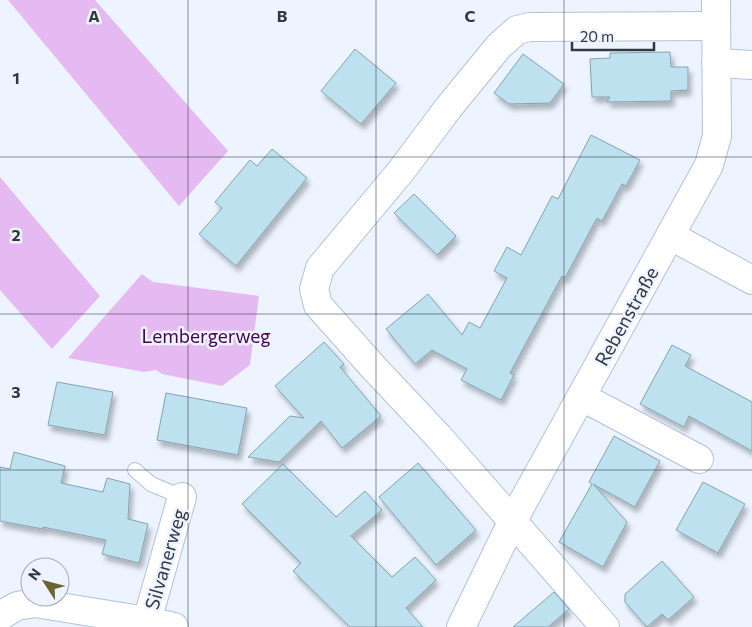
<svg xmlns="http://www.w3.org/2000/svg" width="752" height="627" font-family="Commissioner,sans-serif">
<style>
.green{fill:#e5b9f2}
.building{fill:#bee1ef;stroke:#83a3b1;filter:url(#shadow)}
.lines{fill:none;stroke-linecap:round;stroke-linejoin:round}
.lane-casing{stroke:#b0c2dc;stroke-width:16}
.street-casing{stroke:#b0c2dc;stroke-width:30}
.lane{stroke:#fff;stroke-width:14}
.street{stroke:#fff;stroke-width:28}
.grid{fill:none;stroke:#313842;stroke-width:1;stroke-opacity:0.55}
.labels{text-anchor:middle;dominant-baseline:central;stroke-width:5;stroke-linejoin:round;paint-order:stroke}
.street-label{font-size:19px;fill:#313842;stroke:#edf4ff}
.park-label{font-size:19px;fill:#490059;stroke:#edf4ff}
.grid-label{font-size:16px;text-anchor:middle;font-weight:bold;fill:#313842;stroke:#edf4ff;stroke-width:5;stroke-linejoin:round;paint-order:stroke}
</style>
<defs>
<filter id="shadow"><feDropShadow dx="3" dy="5.5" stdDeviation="2.5" flood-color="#0004"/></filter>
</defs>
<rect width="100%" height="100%" fill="#edf4ff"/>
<g class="green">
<polygon points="8,0 95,0 228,151 179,206"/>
<polygon points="0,177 100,296 52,349 0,290"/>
<polygon points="142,274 153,282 259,296 250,365 222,386 162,374 156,370 144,372 68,358"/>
</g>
<g class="building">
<polygon points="355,49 396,83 361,124 321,91"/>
<polygon points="670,52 671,67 688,67 688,90 671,91 671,101 607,102 610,97 592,97 590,59 610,58 610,53"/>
<polygon points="523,54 564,84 550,103 509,104 494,93"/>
<polygon points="591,135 640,160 626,186 622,184 602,221 597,218 565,278 562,276 510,373 514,375 501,400 461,380 467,369 432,350 415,364 386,329 428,294 462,335 469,322 480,328 507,278 494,271 507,247 521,255 552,196 558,199"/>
<polygon points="272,149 307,178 236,266 199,234 222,208 215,202 250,160 257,166"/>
<polygon points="414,194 456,236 437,255 394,213"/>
<polygon points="324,342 344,364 340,367 381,416 342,448 321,421 279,462 248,457 290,416 304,418 275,386"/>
<polygon points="672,345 691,355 685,366 752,402 752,451 689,416 684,427 640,404"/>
<polygon points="57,382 113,392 105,435 48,425"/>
<polygon points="166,393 247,408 238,455 157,440"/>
<polygon points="614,436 660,461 635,507 593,484 627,522 603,567 559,542 592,484 589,482"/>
<polygon points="14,452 65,466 61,483 103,492 107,478 130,484 128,519 148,524 139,563 102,554 106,540 43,527 43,529 0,521 0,467 10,469"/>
<polygon points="418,463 476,530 436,565 379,497"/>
<polygon points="283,464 336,517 365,491 382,510 351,536 392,577 415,557 436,580 406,608 423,627 350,627 293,571 301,563 242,504"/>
<polygon points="703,482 745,504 718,553 676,530"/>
<polygon points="662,561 694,597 668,620 662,614 647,627 625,602 625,594"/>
<polygon points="554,592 569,609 548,627 513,627"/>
</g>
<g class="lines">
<defs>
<polyline id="lane" points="135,470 151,484 182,497"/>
<g id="street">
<polyline points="716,63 752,65"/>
<polyline points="671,236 752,280"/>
<polyline points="582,397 699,459"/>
<polyline points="0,616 17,606 35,603 147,621 174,627"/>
<polyline points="147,621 182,497"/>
<polyline points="461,627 513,520 709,165 717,136 716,0"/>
<polyline points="605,627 438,436 374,368 318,305 314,289 320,268 401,171 449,107 499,46 517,30 530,27 716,26"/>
</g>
</defs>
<use href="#lane" class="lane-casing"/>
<use href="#street" class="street-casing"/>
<use href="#lane" class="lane"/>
<use href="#street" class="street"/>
</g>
<path class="grid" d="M 188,0 L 188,627M 376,0 L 376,627M 564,0 L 564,627M 0,157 L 752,157M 0,314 L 752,314M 0,470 L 752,470"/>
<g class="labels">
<g class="street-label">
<text transform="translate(626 316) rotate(-61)">Rebenstraße</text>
<text transform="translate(165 559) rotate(-74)">Silvanerweg</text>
</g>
<g class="park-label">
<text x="206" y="335">Lembergerweg</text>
</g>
</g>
<g class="grid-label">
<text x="94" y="22">A</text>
<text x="282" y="22">B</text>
<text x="470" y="22">C</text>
<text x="16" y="84">1</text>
<text x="16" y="241">2</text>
<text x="16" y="398">3</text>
</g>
<g transform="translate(45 582) rotate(306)"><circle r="24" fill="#edf4ff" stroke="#a2a9b3"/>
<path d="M0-4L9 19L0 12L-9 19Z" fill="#6b6430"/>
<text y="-8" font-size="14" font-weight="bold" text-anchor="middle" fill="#313842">N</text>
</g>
<path d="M572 42v8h82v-8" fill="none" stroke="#313842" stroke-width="2.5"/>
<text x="580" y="42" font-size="15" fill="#313842" stroke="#edf4ff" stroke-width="4" paint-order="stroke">20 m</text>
</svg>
